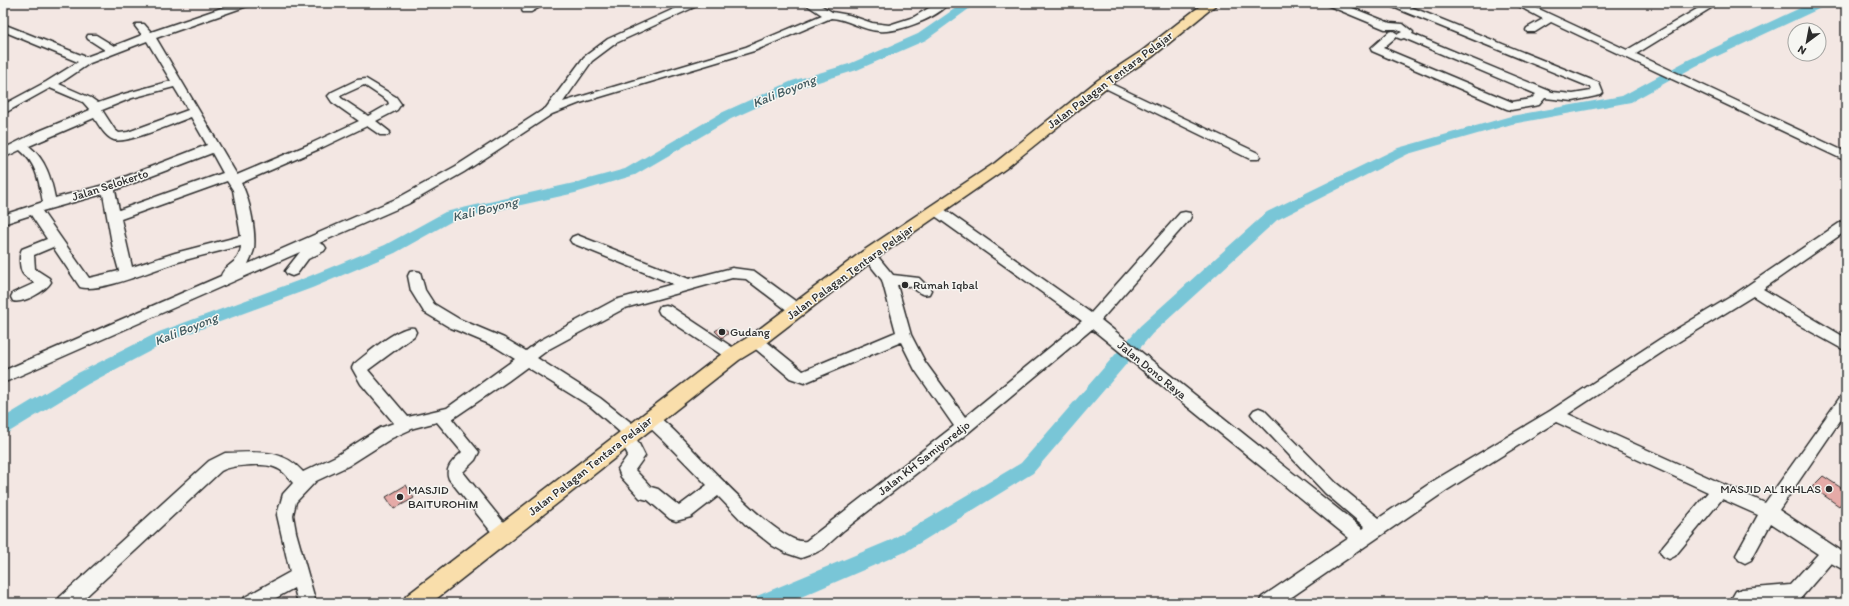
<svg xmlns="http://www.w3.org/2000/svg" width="1849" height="606" font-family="Itim,sans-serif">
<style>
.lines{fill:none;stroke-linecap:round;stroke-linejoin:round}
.river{fill:#79c6d7;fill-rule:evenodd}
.building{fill:#e5aaa7;stroke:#2b2b2b}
.minor-casing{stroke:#2b2b2b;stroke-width:3}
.major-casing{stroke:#2b2b2b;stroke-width:3}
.minor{fill:#f6f6f2;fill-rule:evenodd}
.major{fill:#f9deab;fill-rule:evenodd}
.poi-dot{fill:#2b2b2b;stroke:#f6f6f2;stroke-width:1.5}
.labels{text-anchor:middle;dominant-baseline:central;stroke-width:3;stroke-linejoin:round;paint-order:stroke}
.street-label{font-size:12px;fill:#2b2b2b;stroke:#f6f6f2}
.poi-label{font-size:12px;fill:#2b2b2b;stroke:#f6f6f2;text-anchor:start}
.water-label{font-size:13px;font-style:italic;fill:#425a5f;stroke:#f6f6f2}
</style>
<rect width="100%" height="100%" fill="#f3e7e3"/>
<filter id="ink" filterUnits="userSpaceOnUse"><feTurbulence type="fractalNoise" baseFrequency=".025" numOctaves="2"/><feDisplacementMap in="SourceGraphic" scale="8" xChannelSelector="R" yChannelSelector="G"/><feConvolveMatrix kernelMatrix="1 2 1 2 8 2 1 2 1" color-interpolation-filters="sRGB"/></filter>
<g filter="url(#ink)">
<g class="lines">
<g class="river">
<polygon points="963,3 977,3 926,40 857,70 802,87 731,119 635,175 575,193 454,220 395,253 312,288 171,340 88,384 9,432 3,434 3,418 76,374 159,332 300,280 385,245 445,212 574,183 625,169 721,113 792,81 849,64 918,34"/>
<polygon points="1811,3 1827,3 1825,6 1696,66 1631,102 1512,124 1408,154 1277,220 1152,334 1033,473 905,552 787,603 754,603 757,596 891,540 1021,463 1140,326 1267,212 1398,148 1511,116 1622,96 1688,60"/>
</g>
</g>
<g class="building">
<polygon points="721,327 729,333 722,338 715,331"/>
<polygon points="1823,476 1846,491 1846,498 1839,506 1812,487"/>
<polygon points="406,485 414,498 394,509 386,497"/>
</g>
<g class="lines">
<defs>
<g id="minor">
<path d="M 236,3 L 251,3 L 250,5 L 156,38 L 237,175 L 310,144 L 359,121 L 332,102 L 328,96 L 332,92 L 357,80 L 366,79 L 396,97 L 401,104 L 397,110 L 376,121 L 390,132 L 388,135 L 380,135 L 367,126 L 319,149 L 241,183 C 250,199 256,231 254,249 C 253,254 250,259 248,264 L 398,198 L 456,166 L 546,108 L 584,57 L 608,39 L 687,3 L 700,3 L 699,5 L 616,43 L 592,61 L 563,102 L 746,47 L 822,15 L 804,3 L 817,3 L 832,12 L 849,15 L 872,23 L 889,25 L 914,17 L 937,3 L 949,3 C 938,18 897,33 879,31 C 862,30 848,19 831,18 L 754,51 L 580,103 L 552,114 L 464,172 L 408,204 L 319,243 L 324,245 L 326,248 L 324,251 L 308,259 L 297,274 L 292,276 L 287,274 L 285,271 L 300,252 L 3,383 L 3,371 L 221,276 C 225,263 240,265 241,246 C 220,251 199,256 178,262 C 155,269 101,293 80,287 L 53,247 L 34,255 L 35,269 L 49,278 L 51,282 C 46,291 23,304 13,301 L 11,297 L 13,293 L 35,283 C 31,280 27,278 24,275 C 19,270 19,254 22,249 L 47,239 L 31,215 L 3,224 L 3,215 L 43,202 C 39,182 37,164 20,150 L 3,158 L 3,149 L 37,132 L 90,110 L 83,102 L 50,88 L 3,114 L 3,105 L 46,82 L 78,62 L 3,31 L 3,24 L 86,57 L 105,50 L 88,39 L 87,37 L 88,35 L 96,35 L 114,46 L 142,35 L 135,26 L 136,24 L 144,24 L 151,32 ZM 147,41 L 171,81 L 124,94 L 98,103 L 91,98 L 59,84 L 90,63 ZM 364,85 L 388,101 L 389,104 L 368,116 L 341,98 L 340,96 ZM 174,87 L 188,110 L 128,132 L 119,133 L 115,130 L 102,110 L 132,98 ZM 191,117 L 207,145 L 104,185 L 55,198 C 51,178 46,160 29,146 L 94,118 C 99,125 105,137 114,140 C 127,144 177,122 191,117 ZM 212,153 L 223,173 L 119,210 L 115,190 ZM 227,181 L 233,190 L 241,236 L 175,253 L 132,267 L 121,219 ZM 103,194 L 113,249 L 119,271 L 89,278 L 42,211 Z"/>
<polygon points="534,3 547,3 531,12 523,12 522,10"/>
<path d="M 1326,3 L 1340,3 L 1390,23 L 1403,24 L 1413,32 L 1412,34 L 1552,92 L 1573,94 L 1591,91 L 1590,87 L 1388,5 L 1387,3 L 1401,3 L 1599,83 L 1603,93 L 1601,95 L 1573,101 L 1545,98 L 1539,105 L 1511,110 L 1507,109 L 1372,51 L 1371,49 L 1372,47 L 1389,32 L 1393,31 L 1398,34 L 1402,32 L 1396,29 L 1385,29 L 1327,5 ZM 1396,37 L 1401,39 L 1404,38 L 1536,94 L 1531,99 L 1512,102 L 1383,48 Z"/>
<polygon points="1513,3 1526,3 1627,50 1707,3 1719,3 1636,54 1846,152 1846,161 1551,22 1535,32 1527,32 1526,30 1527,28 1543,19"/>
<polygon points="1103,80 1258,153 1260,156 1258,159 1250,159 1099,85 1097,83 1099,81"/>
<path d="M 936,206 L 941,207 L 1091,313 L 1180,213 L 1185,212 L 1190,213 L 1191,216 L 1190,219 L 1101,320 L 1363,529 L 1365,527 L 1325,493 L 1254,418 L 1251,414 L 1254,410 L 1259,408 L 1264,410 L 1336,483 L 1379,518 L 1435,480 L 1550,411 L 1660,339 L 1732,296 L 1841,222 L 1846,220 L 1846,231 L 1763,289 L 1846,338 L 1846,351 L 1799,325 L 1753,296 L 1670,347 L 1568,414 L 1765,503 L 1841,396 L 1846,394 L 1846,412 L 1779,510 L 1846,554 L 1846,571 L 1831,563 L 1800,599 L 1794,601 L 1729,603 L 1736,591 L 1742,589 L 1790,585 L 1818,554 L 1771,523 L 1751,560 L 1745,563 L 1739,560 L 1736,555 L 1758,515 L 1722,499 L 1675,556 L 1669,559 L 1663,556 L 1660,551 L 1663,546 L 1708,492 L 1556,422 L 1447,490 L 1283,603 L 1259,603 L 1262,597 L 1349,538 L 1092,329 L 969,432 L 844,530 L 823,549 L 815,553 L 801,558 L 786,553 L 773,546 L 745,524 L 718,496 L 691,517 L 676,521 L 670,519 L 648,500 L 640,498 L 621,477 L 618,469 L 628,455 L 619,437 L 621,433 L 590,406 L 527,367 L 508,381 L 452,419 L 479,452 L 475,460 L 463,472 L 509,529 L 511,534 L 509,539 L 503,542 L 497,539 L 449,479 C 444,467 454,460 462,452 L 437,422 L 414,428 L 392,438 L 348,466 L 316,481 L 296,502 L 293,515 L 296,532 L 316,603 L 298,603 L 294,588 L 267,603 L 242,603 L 245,597 L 290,572 L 277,515 L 283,494 L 293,483 C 287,476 283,470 274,467 C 263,463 230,465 221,471 L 79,603 L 57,603 L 60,597 L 209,461 L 225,453 C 255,453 281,447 303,472 L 336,456 L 380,428 L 394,423 L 361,384 L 352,368 L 354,364 C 366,355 400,324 414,328 L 416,332 L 414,336 L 368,370 L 408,417 L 447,408 L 515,359 L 494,346 L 449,327 L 424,312 L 411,291 L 408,276 L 410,272 L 415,271 L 420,272 L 425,290 L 434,304 L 459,319 L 504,338 L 526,351 L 539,341 L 615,300 L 673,284 L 572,243 L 570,240 L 572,237 L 577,235 L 689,279 L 732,268 L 754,271 L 802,306 L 804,310 L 802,314 L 797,315 L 792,314 L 746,279 L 732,278 L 625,308 L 549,349 L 537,358 L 600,398 L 638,428 L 640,433 L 636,438 L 645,456 L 635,470 L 651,487 L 658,489 L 679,506 L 707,485 L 665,442 L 645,423 L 642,419 L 645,415 C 645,414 650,413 650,413 C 657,413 663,421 668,425 C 692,446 779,548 806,541 L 954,426 L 915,370 L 901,342 L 804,383 L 790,378 L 751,345 L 749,341 L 751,337 L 756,335 L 761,337 L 803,371 L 896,332 L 882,280 L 862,255 L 864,252 L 869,250 L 874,252 L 893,275 L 919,278 L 931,290 L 929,294 C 919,296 918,290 911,287 C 907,285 901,285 897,285 L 911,335 L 925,362 L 965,417 L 1082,321 L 931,213 L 930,210 L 931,207 Z"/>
<polygon points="665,305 670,306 738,351 740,355 738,359 733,361 728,359 660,314 658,310 660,306"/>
</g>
<polygon id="major" points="1204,3 1218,3 1152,57 1108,86 1005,169 875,259 762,346 739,360 431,603 403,603 406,596 727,350 750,336 863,251 995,163 1098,80 1142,51"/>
</defs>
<use href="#minor" class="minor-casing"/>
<use href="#major" class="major-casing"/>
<use href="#minor" class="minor"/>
<use href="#major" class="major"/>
</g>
</g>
<g class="poi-dot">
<circle cx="905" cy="285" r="4"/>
<circle cx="722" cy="332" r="4"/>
<circle cx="1829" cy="489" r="4"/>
<circle cx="400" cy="497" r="4"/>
</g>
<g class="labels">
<g class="street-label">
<text transform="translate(1110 80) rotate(-37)">Jalan Palagan Tentara Pelajar</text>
<text transform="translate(110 185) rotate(-18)">Jalan Selokerto</text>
<text transform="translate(850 272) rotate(-36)">Jalan Palagan Tentara Pelajar</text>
<text transform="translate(1152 370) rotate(39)">Jalan Dono Raya</text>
<text transform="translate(924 458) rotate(-38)">Jalan KH Samiyoredjo</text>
<text transform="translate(590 466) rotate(-38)">Jalan Palagan Tentara Pelajar</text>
</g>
<g class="poi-label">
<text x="913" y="285">Rumah Iqbal</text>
<text x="730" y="332">Gudang</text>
<text x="1821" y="489" text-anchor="end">MASJID AL IKHLAS</text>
<text x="408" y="490">MASJID<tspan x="408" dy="14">BAITUROHIM</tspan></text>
</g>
<g class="water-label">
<text transform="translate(784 91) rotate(-22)">Kali Boyong</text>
<text transform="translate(485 209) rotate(-14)">Kali Boyong</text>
<text transform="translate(186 329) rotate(-22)">Kali Boyong</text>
</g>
</g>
<rect width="1849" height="606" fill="none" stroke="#f6f6f2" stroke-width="16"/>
<rect x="8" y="8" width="1833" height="590" fill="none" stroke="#2b2b2b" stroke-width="1.5" filter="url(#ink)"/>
<g transform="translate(1807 42) rotate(212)"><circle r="19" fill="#f6f6f2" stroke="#a5a5a2"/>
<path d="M0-3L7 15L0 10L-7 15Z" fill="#2b2b2b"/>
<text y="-6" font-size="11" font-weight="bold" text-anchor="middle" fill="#2b2b2b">N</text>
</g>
</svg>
